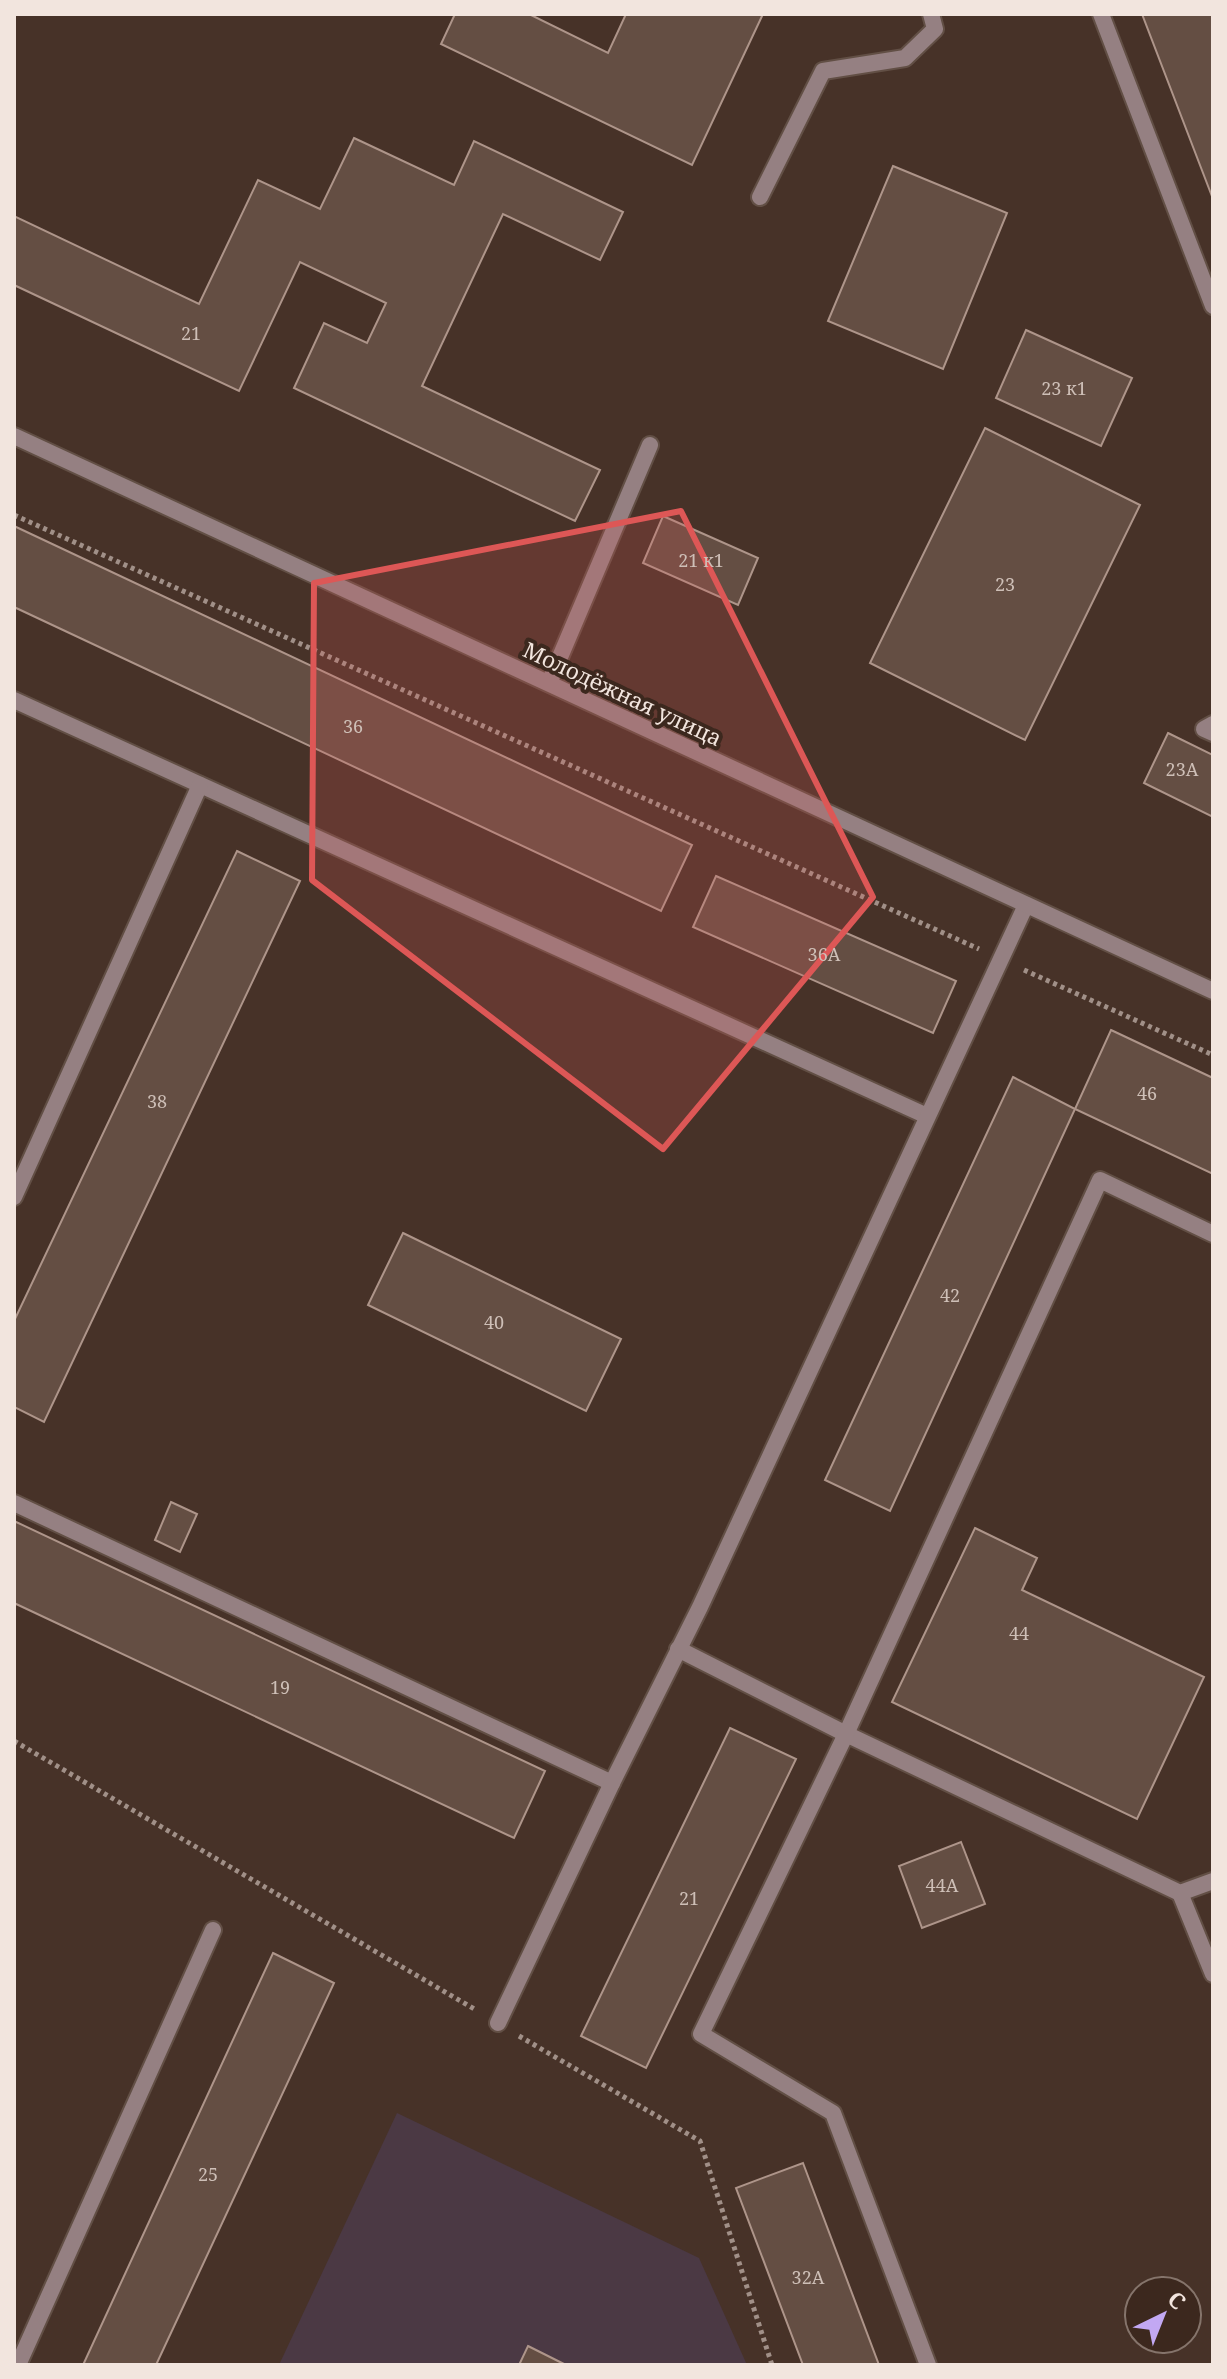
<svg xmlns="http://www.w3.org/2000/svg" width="1227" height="2379" font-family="'Noto Serif',serif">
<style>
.education{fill:#4b3944}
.building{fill:#644e43;stroke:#ae958a;stroke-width:2}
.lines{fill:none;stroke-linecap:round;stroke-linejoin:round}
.service-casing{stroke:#624f45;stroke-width:20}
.minor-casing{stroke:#624f45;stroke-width:20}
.path{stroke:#a19088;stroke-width:5;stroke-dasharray:4 4;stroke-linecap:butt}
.service{stroke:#958082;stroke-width:16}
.minor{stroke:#958082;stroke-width:16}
.marked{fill:#dd5756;fill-opacity:0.2;stroke:#dd5756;stroke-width:6;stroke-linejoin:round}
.labels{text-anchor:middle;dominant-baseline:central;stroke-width:8;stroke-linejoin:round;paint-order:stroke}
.number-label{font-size:18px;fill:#cebfb7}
.street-label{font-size:22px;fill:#f2e5de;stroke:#3c281e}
</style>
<rect width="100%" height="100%" fill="#473228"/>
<polygon class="education" points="397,2113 699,2258 747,2365 279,2365"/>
<g class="building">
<polygon points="455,14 529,14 608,53 626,14 763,14 692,165 441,44"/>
<polygon points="1142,14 1213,14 1213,199"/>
<polygon points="354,138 454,185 474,141 623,212 600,260 503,214 422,386 600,470 575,521 294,388 324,323 367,343 386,303 300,262 239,391 14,285 14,216 199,304 258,180 320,209"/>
<polygon points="893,166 1007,213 943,369 828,321"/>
<polygon points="1026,330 1132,378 1101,446 996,398"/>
<polygon points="985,428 1140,505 1025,740 870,663"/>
<polygon points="663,516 758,558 738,605 643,563"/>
<polygon points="14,526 692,845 661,911 14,607"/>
<polygon points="1168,733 1213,755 1213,817 1144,783"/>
<polygon points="237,851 300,881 44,1422 14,1407 14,1321"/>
<polygon points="716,876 956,981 933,1033 693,927"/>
<polygon points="1111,1030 1213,1078 1213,1174 1075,1109"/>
<polygon points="1013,1077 1075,1109 890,1511 825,1480"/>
<polygon points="403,1233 621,1339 586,1411 368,1305"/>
<polygon points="171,1502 197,1514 180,1552 155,1540"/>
<polygon points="14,1521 545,1771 514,1838 14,1603"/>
<polygon points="975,1528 1037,1558 1022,1590 1204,1677 1137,1819 892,1702"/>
<polygon points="730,1728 796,1759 646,2068 581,2036"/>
<polygon points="961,1842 985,1904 922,1928 899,1866"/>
<polygon points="273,1953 334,1983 156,2365 83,2365"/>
<polygon points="803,2163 879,2365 803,2365 736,2188"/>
<polygon points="528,2346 566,2365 519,2365"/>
</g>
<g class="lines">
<defs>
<g id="service">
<polyline points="1101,14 1213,306"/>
<polyline points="760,197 823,71 905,58 935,29 931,14"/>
<polyline points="549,683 650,445"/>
<polyline points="14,700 927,1116"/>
<polyline points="1213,724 1204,729 1213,733"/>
<polyline points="14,1197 200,785"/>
<polyline points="14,1503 612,1783"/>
<polyline points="678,1649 846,1734 1180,1893 1213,1881"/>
<polyline points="1180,1893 1213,1974"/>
<polyline points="498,2023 612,1783 700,1607 1026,905"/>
<polyline points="18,2365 213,1930"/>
<polyline points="928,2365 833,2113 701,2034 846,1734 1100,1180 1213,1234"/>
</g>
<polyline id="minor" points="14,436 1213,991"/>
</defs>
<use href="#service" class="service-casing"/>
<use href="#minor" class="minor-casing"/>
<g class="path">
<polyline points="14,515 979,949"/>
<polyline points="1024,970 1213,1055"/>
<polyline points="14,1741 476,2010"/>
<polyline points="519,2036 700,2141 772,2365"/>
</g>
<use href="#service" class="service"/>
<use href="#minor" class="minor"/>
</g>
<path class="marked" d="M 681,511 L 873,897 L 663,1149 L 312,880 L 314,583 Z"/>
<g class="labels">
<g class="number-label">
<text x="191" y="333">21</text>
<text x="1064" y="388">23 к1</text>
<text x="701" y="560">21 к1</text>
<text x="1005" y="584">23</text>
<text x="353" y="726">36</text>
<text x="1182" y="769">23А</text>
<text x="824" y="954">36А</text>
<text x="1147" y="1093">46</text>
<text x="157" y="1101">38</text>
<text x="950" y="1295">42</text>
<text x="494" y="1322">40</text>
<text x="1019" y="1633">44</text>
<text x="280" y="1687">19</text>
<text x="942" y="1885">44А</text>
<text x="689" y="1898">21</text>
<text x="208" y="2174">25</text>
<text x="808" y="2277">32А</text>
</g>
<g class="street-label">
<text transform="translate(623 693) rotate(25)">Молодёжная улица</text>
</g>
</g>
<rect width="1227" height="2379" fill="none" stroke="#f2e5de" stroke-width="32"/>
<g transform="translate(1163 2315) rotate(43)"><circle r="38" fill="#3c281e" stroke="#85746b" stroke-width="2"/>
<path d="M0-6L14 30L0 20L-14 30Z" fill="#c2a8f3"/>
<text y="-12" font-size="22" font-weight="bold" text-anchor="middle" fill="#f2e5de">С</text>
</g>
</svg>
